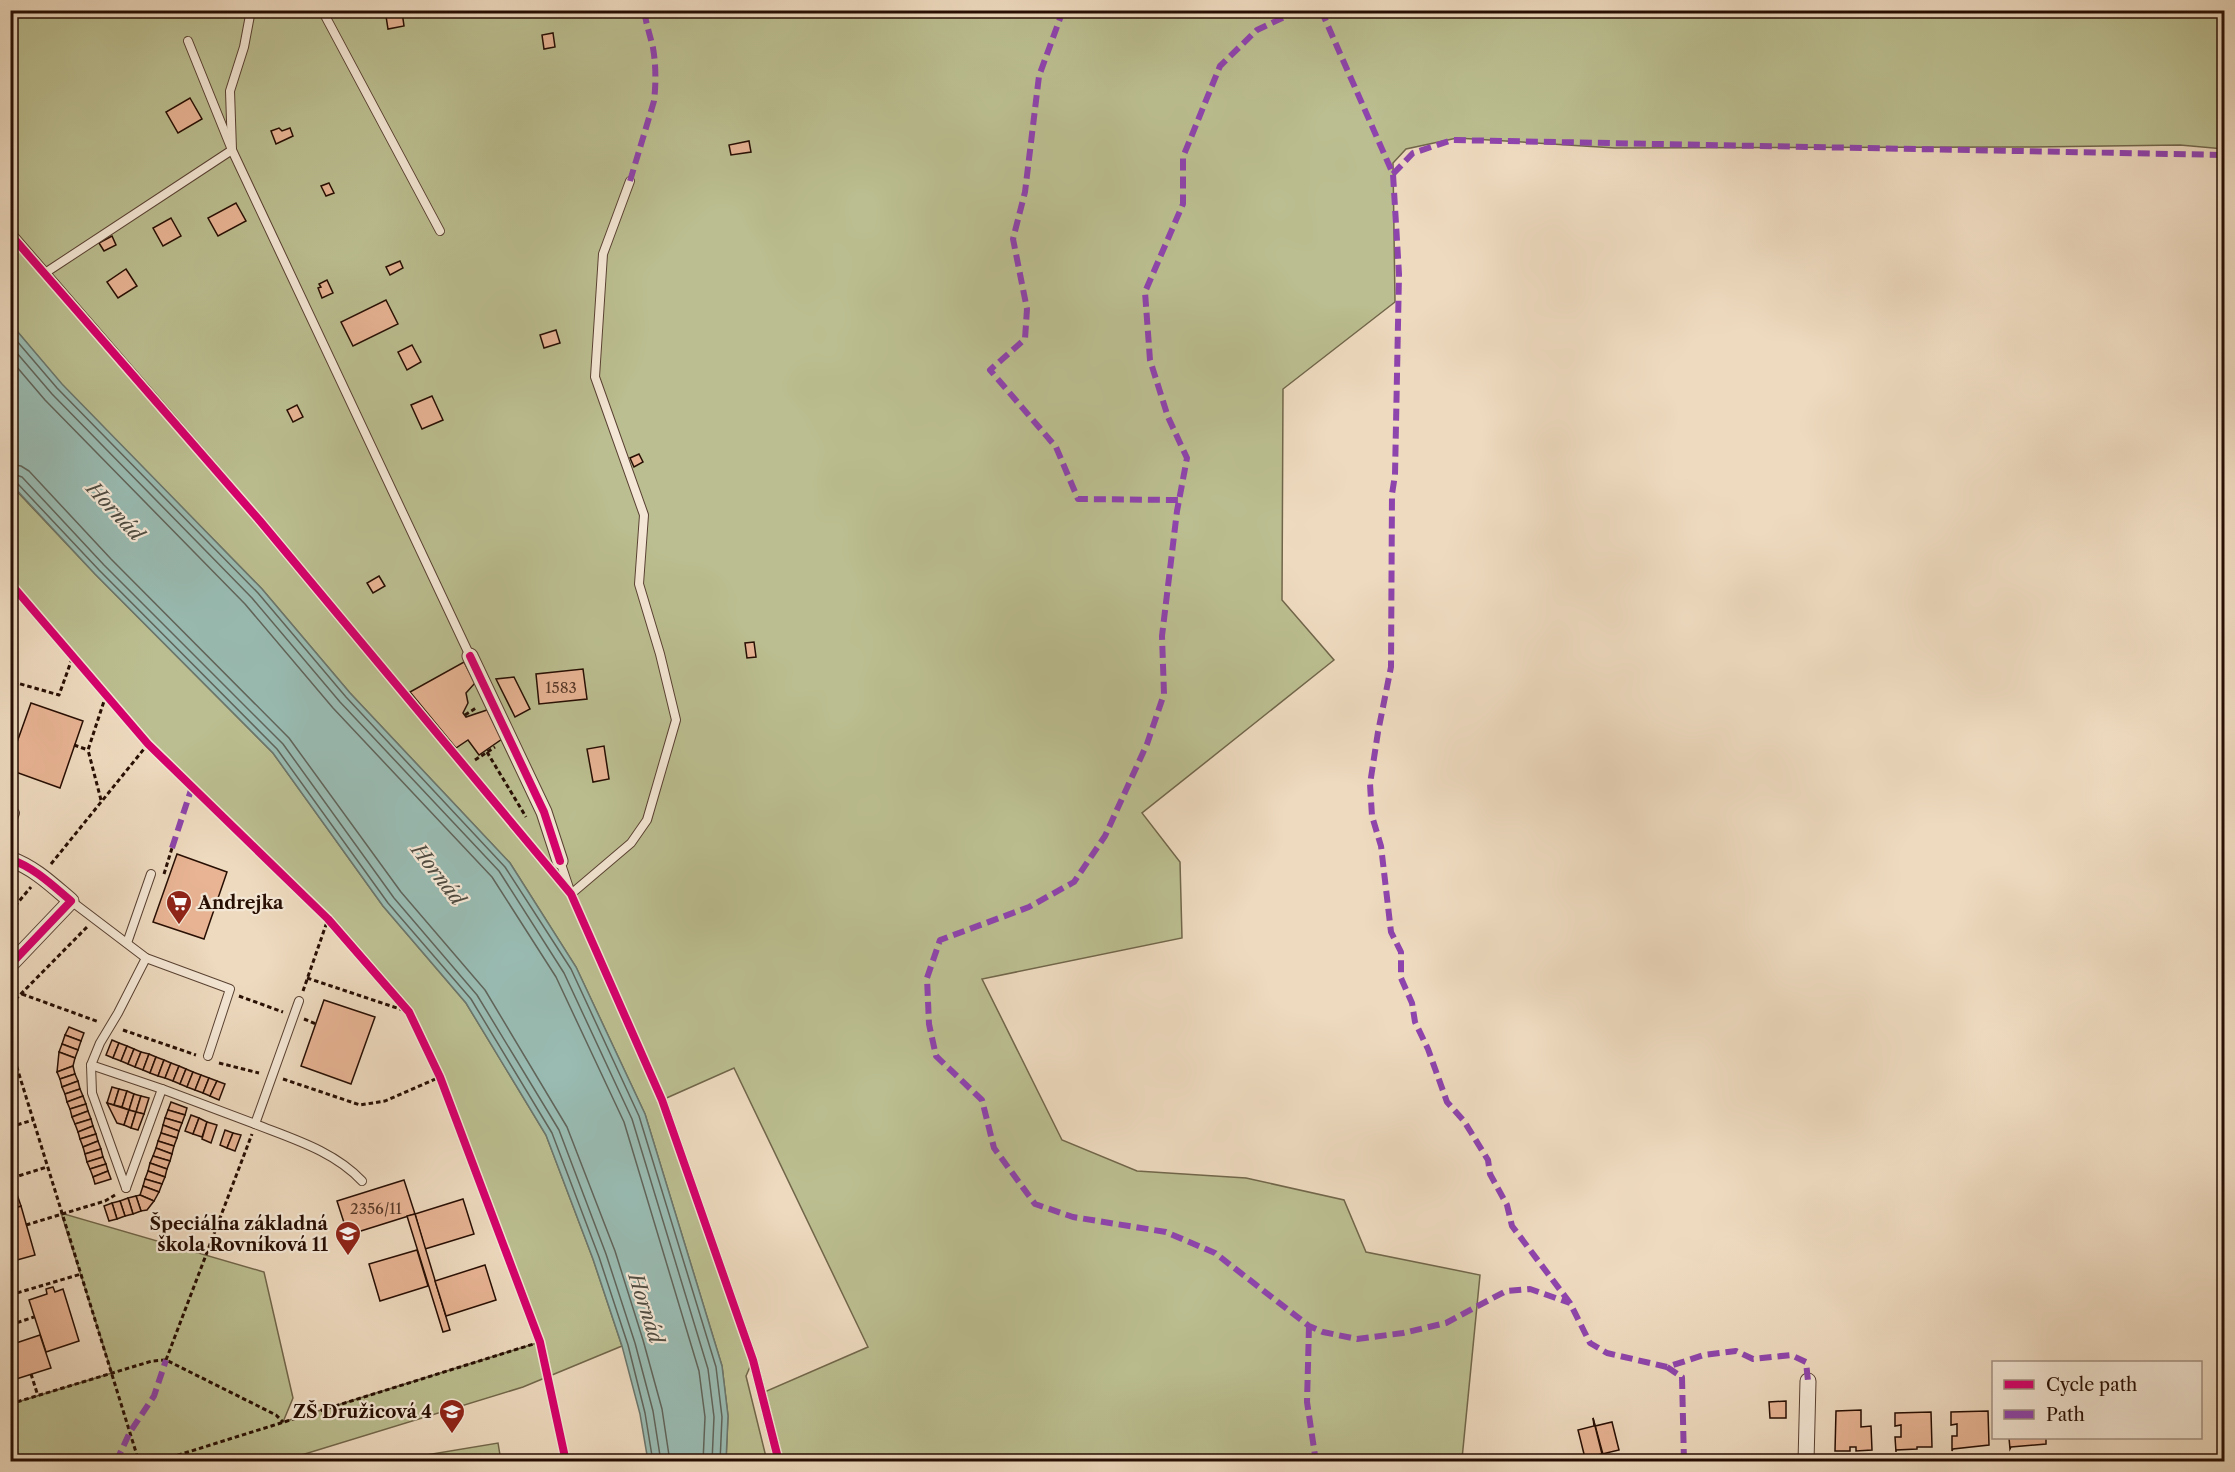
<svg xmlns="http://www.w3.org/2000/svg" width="2235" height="1472" font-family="'Libre Caslon Text',serif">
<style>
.green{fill:#bbbe90;stroke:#71664a;stroke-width:1.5}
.water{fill:#99bbb2;stroke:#6b766c;stroke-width:1.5}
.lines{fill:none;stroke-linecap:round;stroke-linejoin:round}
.shore{stroke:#60645a;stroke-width:1.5}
.building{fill:#e8b494;stroke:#270e03;stroke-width:1.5}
.lane-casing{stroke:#594132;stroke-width:10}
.street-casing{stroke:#594132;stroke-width:17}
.path{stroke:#270e03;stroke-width:3;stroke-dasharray:4.5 3;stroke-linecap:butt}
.lane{stroke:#f4e7d5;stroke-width:8}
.street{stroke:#f4e7d5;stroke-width:15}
.quiet{stroke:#8e44ad;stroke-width:6;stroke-dasharray:12 6;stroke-linecap:butt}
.cycleway-casing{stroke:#f4e7d5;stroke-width:11}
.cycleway{stroke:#d6006c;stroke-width:8}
.labels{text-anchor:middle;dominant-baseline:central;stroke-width:4.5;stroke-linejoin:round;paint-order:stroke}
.number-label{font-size:15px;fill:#573827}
.poi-label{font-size:18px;font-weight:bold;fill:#270e03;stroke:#f4e7d5;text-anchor:end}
.water-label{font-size:20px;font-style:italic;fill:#4f4b40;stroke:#f4e7d5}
</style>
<rect width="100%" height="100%" fill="#eedabf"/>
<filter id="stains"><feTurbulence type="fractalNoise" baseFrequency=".00333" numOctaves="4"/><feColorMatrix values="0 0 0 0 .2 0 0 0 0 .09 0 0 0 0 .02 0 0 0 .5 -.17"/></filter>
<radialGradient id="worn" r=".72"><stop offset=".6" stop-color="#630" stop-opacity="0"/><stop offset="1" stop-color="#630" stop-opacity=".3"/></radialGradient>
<g class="green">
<polygon points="10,11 2224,11 2224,149 2180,145 2034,147 1615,148 1457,138 1406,149 1393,163 1395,302 1283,389 1282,600 1334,660 1142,813 1180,862 1182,938 982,979 1062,1140 1137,1171 1246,1178 1344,1200 1366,1252 1480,1275 1462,1459 1465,1461 779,1461 762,1393 868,1347 734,1068 662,1100 753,1360 746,1376 767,1461 726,1461 728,1416 722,1366 645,1114 576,967 510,863 350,693 262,589 61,384 11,324"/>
<polygon points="10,484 95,574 273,753 383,906 466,1003 546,1135 593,1259 622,1346 523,1387 282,1461 11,1461 11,1404 112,1373 61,1213 264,1272 293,1398 283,1422 540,1342 440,1078 408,1013 328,919 148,744 11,583"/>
<polygon points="498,1443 501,1461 390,1461"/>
</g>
<polygon class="water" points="11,324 62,384 262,589 350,693 510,863 576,967 645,1114 722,1366 728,1416 726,1461 648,1461 640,1414 622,1346 593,1259 546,1135 466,1003 383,906 273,753 95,574 11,484"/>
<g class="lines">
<g class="shore">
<polyline points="10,333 57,388 258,593 346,697 505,867 571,969 639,1116 716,1367 722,1417 720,1462"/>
<polyline points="10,345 52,394 252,598 340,702 499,871 564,973 632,1119 708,1369 714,1417 712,1462"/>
<polyline points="10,359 45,400 245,604 333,708 492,877 556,977 624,1122 699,1371 705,1417 703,1462"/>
<polyline points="10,464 21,466 29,471 111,559 289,738 401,892 485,990 567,1127 615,1251 643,1340 662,1409 670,1462"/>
<polyline points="10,473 22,477 104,565 283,744 394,898 477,995 559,1130 606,1254 635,1343 653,1411 661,1462"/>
<polyline points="10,481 17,483 99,570 277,749 388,903 471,999 552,1133 599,1257 628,1345 645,1413 653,1462"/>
</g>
</g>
<g class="building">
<polygon points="402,12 404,26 388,29 386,16"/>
<polygon points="553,33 555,47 544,49 542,35"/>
<polygon points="190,98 202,119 178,133 166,112"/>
<polygon points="279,128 282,131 290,128 293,136 276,144 271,131"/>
<polygon points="749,141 751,152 731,155 729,145"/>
<polygon points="329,183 334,193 326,196 321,186"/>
<polygon points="236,203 246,221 218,236 208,218"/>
<polygon points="171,218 181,236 163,246 153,228"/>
<polygon points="112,236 116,245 104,251 99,243"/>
<polygon points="400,261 403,268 390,275 386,267"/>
<polygon points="126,269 137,286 118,298 107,282"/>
<polygon points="327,280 333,293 322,298 318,288 321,287 319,284"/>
<polygon points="386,300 398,324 353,346 341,322"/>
<polygon points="556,330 560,343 544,348 540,335"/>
<polygon points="412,345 421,362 407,370 398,352"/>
<polygon points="432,396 443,420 422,429 411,405"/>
<polygon points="297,405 303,417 293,422 287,410"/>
<polygon points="639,454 643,462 634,467 630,458"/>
<polygon points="379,576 385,586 373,593 367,583"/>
<polygon points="754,642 756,657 747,658 745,643"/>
<polygon points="464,662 475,683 466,693 468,703 463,713 466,717 487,710 502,739 479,755 468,740 456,748 410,692"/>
<polygon points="583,669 587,699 539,704 536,674"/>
<polygon points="514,677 530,709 515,717 496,679"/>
<polygon points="31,703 83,721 60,788 10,770 10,762"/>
<polygon points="604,746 609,779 593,782 587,749"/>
<polygon points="177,854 227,872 204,939 153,922"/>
<polygon points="324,1000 375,1017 351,1084 301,1066"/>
<polygon points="69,1027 84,1033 81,1041 65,1035"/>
<polygon points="65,1035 81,1041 78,1050 62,1044"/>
<polygon points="112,1040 119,1043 113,1058 106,1055"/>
<polygon points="119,1043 127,1046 121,1061 113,1058"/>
<polygon points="62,1044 78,1050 75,1058 59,1052"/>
<polygon points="127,1046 134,1049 128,1064 121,1061"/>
<polygon points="134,1049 141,1052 135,1067 128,1064"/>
<polygon points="59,1052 75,1058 73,1066 57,1072"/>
<polygon points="141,1052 149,1054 143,1070 135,1067"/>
<polygon points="149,1054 156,1057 150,1073 143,1070"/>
<polygon points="156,1057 164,1060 158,1076 150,1073"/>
<polygon points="164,1060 171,1063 165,1078 158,1076"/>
<polygon points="171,1063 179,1066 173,1081 165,1078"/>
<polygon points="73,1066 75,1074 60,1079 57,1072"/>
<polygon points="179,1066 186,1069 180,1084 173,1081"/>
<polygon points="186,1069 193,1072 187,1087 180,1084"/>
<polygon points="193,1072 201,1075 195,1090 187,1087"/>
<polygon points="75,1074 78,1081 62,1087 60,1079"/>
<polygon points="201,1075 209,1078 203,1093 195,1090"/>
<polygon points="209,1078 217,1081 210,1096 203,1093"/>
<polygon points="78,1081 80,1089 65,1094 62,1087"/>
<polygon points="217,1081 225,1084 219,1100 210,1096"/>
<polygon points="112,1087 119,1089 114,1105 107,1103"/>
<polygon points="80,1089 83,1096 67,1102 65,1094"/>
<polygon points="119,1089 127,1091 122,1107 114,1105"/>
<polygon points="127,1091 134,1094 129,1110 122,1107"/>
<polygon points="134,1094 141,1096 136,1112 129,1110"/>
<polygon points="83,1096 86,1104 70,1109 67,1102"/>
<polygon points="141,1096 149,1098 144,1114 136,1112"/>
<polygon points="171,1102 187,1108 185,1115 168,1110"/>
<polygon points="107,1103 129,1110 124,1125 117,1123"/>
<polygon points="86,1104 88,1111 72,1117 70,1109"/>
<polygon points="129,1110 136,1112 131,1128 124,1125"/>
<polygon points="168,1110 185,1115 182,1123 165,1118"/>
<polygon points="88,1111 91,1119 75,1124 72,1117"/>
<polygon points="136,1112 144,1114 138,1130 131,1128"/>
<polygon points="191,1115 199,1118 193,1134 185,1131"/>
<polygon points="165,1118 182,1123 179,1131 163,1125"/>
<polygon points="199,1118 207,1122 202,1137 193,1134"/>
<polygon points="91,1119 93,1126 78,1132 75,1124"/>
<polygon points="207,1122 217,1125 211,1143 202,1139"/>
<polygon points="163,1125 179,1131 177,1138 161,1133"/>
<polygon points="93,1126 96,1134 80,1139 78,1132"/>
<polygon points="225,1130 233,1133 227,1148 220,1145"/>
<polygon points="161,1133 177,1138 174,1146 158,1141"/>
<polygon points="233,1133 241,1135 235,1151 227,1148"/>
<polygon points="96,1134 98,1141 83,1147 80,1139"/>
<polygon points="98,1141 101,1149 85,1154 83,1147"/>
<polygon points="158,1141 174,1146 172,1154 156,1148"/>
<polygon points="156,1148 172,1154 170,1161 153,1156"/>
<polygon points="101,1149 103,1157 87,1162 85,1154"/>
<polygon points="153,1156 170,1161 167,1169 150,1163"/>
<polygon points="103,1157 106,1164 90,1169 87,1162"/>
<polygon points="150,1163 167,1169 165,1177 148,1171"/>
<polygon points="106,1164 108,1171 93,1177 90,1169"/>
<polygon points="108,1171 111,1179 95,1184 93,1177"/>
<polygon points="148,1171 165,1177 162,1184 145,1179"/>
<polygon points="10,1174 21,1206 10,1210"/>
<polygon points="145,1179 162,1184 159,1192 143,1186"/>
<polygon points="404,1180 415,1214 348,1235 337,1201"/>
<polygon points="143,1186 159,1192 154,1201 140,1195"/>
<polygon points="140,1195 154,1201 147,1210 141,1211 136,1196"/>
<polygon points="136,1196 141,1211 133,1214 128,1198"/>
<polygon points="128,1198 133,1214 125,1216 120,1201"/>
<polygon points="463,1199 474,1234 425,1249 415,1214"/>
<polygon points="120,1201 125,1216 117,1219 112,1203"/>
<polygon points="112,1203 117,1219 109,1221 104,1206"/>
<polygon points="21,1206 35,1255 10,1262 10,1210"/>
<polygon points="415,1214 450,1330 443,1332 407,1216"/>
<polygon points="417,1250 428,1286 380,1301 369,1264"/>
<polygon points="485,1265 496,1300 446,1316 435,1281"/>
<polygon points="53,1287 55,1292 63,1289 79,1341 46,1352 29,1300 47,1294 46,1289"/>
<polygon points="40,1335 51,1368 10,1381 10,1345"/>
<polygon points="1786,1401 1786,1418 1770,1418 1769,1402"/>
<polygon points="1861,1410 1861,1427 1871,1426 1872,1450 1856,1451 1856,1447 1850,1447 1850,1451 1835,1451 1836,1411"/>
<polygon points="1988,1411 1989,1445 1953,1449 1952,1451 1952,1436 1957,1436 1957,1424 1951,1425 1951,1412"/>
<polygon points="1931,1412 1932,1447 1917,1447 1917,1449 1896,1450 1896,1452 1895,1437 1901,1437 1901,1425 1895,1426 1895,1413"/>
<polygon points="1593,1418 1595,1426 1612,1422 1619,1450 1602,1454 1604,1458"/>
<polygon points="1593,1418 1603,1458 1602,1454 1585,1458 1578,1430 1594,1426"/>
<polygon points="2009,1438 2046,1438 2046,1444 2011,1447 2010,1449"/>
</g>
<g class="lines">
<defs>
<g id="lane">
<polyline points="322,10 440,231"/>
<polyline points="188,41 232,150 470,656"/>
<polyline points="10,230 13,235 260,521 571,894 662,1100 753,1360 779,1462"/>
<polyline points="45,273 232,150 230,91 244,47 251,10"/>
<polyline points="10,812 15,813 10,827"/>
<polyline points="560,861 571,894 631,843 647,820 676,720 660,654 639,584 644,515 595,377 603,254 630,181"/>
<polyline points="71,901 146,958 230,989 208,1056"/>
<polyline points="127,943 151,874"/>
<polyline points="91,1065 162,1089"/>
<path d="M 255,1124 C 293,1139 334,1151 362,1181"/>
<polyline points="126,1188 162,1089 255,1124 299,1001"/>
<polyline points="126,1188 92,1093 91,1065 100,1043 118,1013 146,958"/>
</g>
<g id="street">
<polyline points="470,656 544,812 560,861"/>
<path d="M 10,859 C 35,868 52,885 71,901 L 10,965"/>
<polyline points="1806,1462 1808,1381"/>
</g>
</defs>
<use href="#lane" class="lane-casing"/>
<use href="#street" class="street-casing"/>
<g class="path">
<polyline points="10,701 17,683 59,695 73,656"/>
<polyline points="465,715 476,708"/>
<polyline points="74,745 88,750"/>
<polyline points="487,752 526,817"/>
<polyline points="475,760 495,747"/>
<polyline points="101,800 88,750 106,695"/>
<polyline points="51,864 148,744"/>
<polyline points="164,874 172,848"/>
<polyline points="10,912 31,887"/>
<polyline points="307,978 409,1012"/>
<polyline points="303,991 328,919"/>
<polyline points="22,994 99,1022"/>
<polyline points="239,996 283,1012"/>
<polyline points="10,1005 87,927"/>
<polyline points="304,1019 316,1024"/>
<polyline points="123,1030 196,1055"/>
<polyline points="10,1045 139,1462"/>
<polyline points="219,1063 259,1073"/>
<polyline points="283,1079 360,1105 385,1101 440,1077"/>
<polyline points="10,1127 33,1120"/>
<polyline points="12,1178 47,1167"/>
<polyline points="26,1225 105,1201 115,1195"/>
<polyline points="10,1295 81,1274"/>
<polyline points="10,1325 34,1317"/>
<polyline points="10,1342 11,1344"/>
<polyline points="166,1360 252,1134"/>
<polyline points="31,1374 38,1396"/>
<polyline points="10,1404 152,1361 166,1360 276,1415 283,1422"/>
<polyline points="156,1462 540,1342"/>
</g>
<use href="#lane" class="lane"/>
<use href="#street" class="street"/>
<g class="quiet">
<polyline points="1060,10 1062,13 1039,76 1025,192 1013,239 1027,309 1025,339 990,370 1056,447 1078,499 1178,500"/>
<polyline points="1299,10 1257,30 1220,66 1183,157 1183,204 1145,292 1150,360 1168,417 1187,458 1177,511 1162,636 1164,694 1147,744 1105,836 1074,882 1029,907 940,940 927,978 929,1024 936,1056 982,1100 994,1148 1035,1204 1073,1217 1166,1232 1215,1253 1309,1326 1323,1332 1357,1339 1403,1333 1446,1323 1506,1291 1530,1289 1570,1303"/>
<polyline points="1321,10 1393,174 1399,274 1395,475 1392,494 1391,667 1378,732 1370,784 1372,816 1381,846 1391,932 1401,952 1401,978 1412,1003 1415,1022 1428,1049 1447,1102 1464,1121 1488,1160 1490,1174 1507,1205 1512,1226 1570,1303 1590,1343 1607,1353 1667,1367 1704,1355 1736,1351 1753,1359 1791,1355 1806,1362 1808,1381"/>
<polyline points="1393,174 1413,153 1452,140 2224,155"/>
<path d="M 630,181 L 654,101 C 656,84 656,65 653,48 C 650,35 646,24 644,10"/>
<polyline points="172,848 192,787"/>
<polyline points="1309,1326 1307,1402 1316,1462"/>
<polyline points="1667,1367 1682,1377 1684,1462"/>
<polyline points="116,1462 130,1432 154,1396 166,1360"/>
</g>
<defs>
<g id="cycleway">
<polyline points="10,234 260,521 571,894 662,1100 753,1360 779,1462"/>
<polyline points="10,583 148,744 328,919 409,1012 440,1077 540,1342 566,1462"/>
<polyline points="470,656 544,812 560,861"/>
<path d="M 10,859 C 35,868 52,885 71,901 L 10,965"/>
</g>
</defs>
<use href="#cycleway" class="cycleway-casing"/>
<use href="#cycleway" class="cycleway"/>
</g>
<defs>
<symbol id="supermarket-pin" viewBox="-11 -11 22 30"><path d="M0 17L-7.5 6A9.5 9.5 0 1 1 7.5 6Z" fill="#8f2418" stroke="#f4e7d5"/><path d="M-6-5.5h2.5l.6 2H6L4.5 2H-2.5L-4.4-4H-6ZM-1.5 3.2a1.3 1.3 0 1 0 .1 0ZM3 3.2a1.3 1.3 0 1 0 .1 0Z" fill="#fff"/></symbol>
<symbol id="school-pin" viewBox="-11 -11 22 30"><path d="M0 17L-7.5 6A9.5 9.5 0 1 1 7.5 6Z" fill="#8f2418" stroke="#f4e7d5"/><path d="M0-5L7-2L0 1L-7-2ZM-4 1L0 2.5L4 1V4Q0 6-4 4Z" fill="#fff"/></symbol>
</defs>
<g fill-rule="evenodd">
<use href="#supermarket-pin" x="164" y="888" width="30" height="40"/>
<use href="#school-pin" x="333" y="1219" width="30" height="40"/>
<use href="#school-pin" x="437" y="1397" width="30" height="40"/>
</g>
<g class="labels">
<g class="number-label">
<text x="561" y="687">1583</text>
<text x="376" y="1208">2356/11</text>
</g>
<g class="poi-label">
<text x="198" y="903" text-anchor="start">Andrejka</text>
<text x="328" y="1224">Špeciálna základná<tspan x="328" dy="21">škola Rovníková 11</tspan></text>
<text x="432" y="1412">ZŠ Družicová 4</text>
</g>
<g class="water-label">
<text transform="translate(115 511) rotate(47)">Hornád</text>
<text transform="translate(438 874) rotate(52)">Hornád</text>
<text transform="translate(646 1308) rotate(72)">Hornád</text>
</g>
</g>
<rect width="2235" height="1472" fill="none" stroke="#eedabf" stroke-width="36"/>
<rect x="12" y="12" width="2211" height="1448" fill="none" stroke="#270e03" stroke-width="3"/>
<rect x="18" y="18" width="2199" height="1436" fill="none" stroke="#270e03" stroke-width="1.5"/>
<rect x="1992" y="1361" width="210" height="78" fill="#f4e7d5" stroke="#a29081" stroke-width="1.5"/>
<rect x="2004" y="1380" width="30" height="9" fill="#d6006c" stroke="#a29081" stroke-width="1.5"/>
<text x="2046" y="1391" font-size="18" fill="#270e03">Cycle path</text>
<rect x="2004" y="1410" width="30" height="9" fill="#8e44ad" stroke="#a29081" stroke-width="1.5"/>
<text x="2046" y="1421" font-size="18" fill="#270e03">Path</text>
<rect width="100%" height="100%" filter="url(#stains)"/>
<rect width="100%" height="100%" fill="url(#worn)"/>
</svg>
